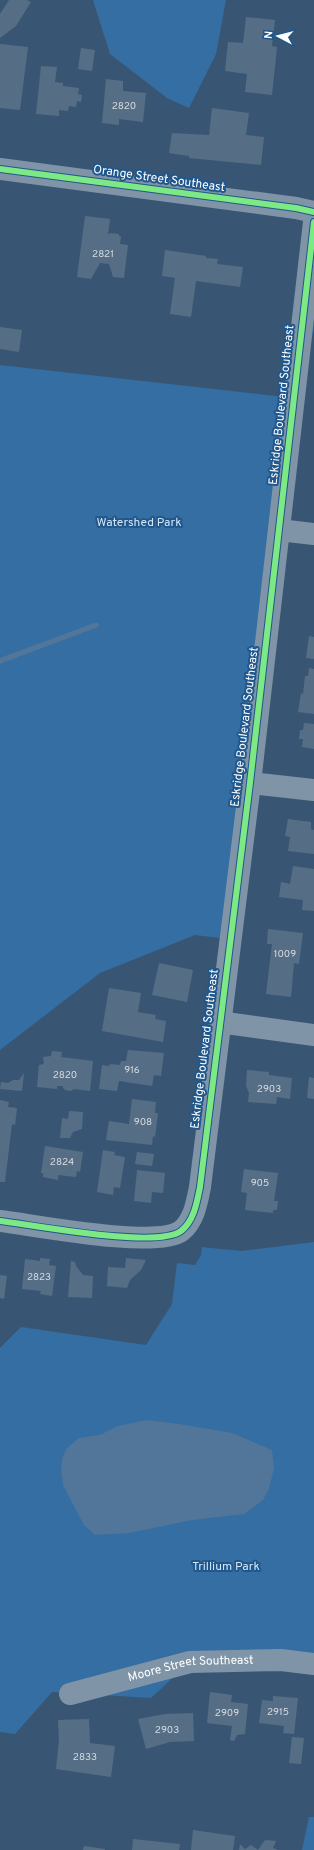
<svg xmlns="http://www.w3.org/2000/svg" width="314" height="1850" font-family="Overpass,sans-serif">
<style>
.green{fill:#356ea2}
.water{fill:#51769a}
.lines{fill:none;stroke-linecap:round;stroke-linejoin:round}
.stream{stroke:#51769a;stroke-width:5.5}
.building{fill:#566e85}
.minor{stroke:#7f94a7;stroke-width:22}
.cycleway-casing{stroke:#20578c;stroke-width:8}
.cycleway{stroke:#7ce984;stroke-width:6}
.labels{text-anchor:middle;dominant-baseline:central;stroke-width:4;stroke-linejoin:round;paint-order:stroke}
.number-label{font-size:10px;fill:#d5dbe0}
.street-label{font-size:12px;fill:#fff;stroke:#20578c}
.park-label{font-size:12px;fill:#d3e7f8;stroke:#20578c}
</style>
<rect width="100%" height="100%" fill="#385674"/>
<g class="green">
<polygon points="93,0 226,0 216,54 189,108 167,98 110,54"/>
<polygon points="0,365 293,398 229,939 195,935 100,973 0,1050"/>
<polygon points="314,1242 314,1664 190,1662 151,1698 52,1692 15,1734 0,1732 0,1348 21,1327 146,1345 172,1304 177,1263 195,1265 201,1255 202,1247 241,1251"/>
<polygon points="309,1817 314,1817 314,1850 302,1850"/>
</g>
<polygon class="water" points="147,1420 179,1424 232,1433 272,1450 274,1468 269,1489 263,1500 244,1514 192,1520 129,1533 95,1535 84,1525 63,1485 61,1469 63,1456 67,1448 79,1438 100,1435 118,1426"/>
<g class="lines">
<polyline class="stream" points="0,661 96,625"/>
</g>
<g class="building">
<polygon points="9,0 27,0 31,2 16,26 0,38 0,14"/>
<polygon points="246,17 275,20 272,46 277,47 272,95 245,92 247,74 225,71 228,42 243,43"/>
<polygon points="0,44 28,47 20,110 0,108"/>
<polygon points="81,48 95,50 92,71 78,69"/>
<polygon points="41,66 57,67 55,82 63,83 63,86 79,88 78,94 82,95 81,102 77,101 76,107 69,106 68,111 59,110 59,116 36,114"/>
<polygon points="106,79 123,81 123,91 146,93 143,122 119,119 119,125 102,123"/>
<polygon points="212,108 249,113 246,135 264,137 261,165 189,158 189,156 169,153 172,133 209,135"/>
<polygon points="85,216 110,219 108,235 110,233 119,234 119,236 121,236 120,244 128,245 124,278 113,277 109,264 100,263 91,279 77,277"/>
<polygon points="165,250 206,256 206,258 218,259 217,264 243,267 240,287 196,281 191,317 170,314 175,278 162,276"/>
<polygon points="0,327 22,330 19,352 0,349"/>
<polygon points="309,636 314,637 314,659 306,658"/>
<polygon points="309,668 314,669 314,714 298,712 301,693 303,694 305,676 308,676"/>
<polygon points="304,723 314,724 314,749 302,747 303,739 299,739 300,730 303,730"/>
<polygon points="288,819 311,822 311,829 314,830 314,854 288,851 290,837 285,836"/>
<polygon points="293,866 314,869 314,911 302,910 303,900 279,897 281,882 290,884"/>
<polygon points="268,929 303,933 299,964 294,963 291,997 266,994 272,944 267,944"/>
<polygon points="159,963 193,970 187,1002 152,995"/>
<polygon points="109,988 141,993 138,1012 156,1015 155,1019 166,1021 163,1042 102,1031"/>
<polygon points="128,1050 164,1053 161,1076 154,1075 152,1086 119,1081 117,1091 99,1089 102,1065 109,1066 110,1064 120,1065 121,1061 126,1061"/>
<polygon points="52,1051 62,1052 61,1057 93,1061 90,1091 74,1089 71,1091 65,1090 62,1086 57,1086 57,1089 37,1087 39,1065 44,1064 43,1057 51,1056"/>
<polygon points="247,1070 269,1072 269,1075 292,1078 290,1099 277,1097 276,1104 248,1102 249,1093 246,1086"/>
<polygon points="24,1073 22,1091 0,1089 1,1082 8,1083 13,1080 19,1080"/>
<polygon points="309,1077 314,1078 314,1099 307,1098"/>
<polygon points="132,1099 156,1102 155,1113 158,1113 155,1137 153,1136 152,1145 106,1140 109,1121 129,1124"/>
<polygon points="0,1100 9,1102 8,1107 17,1108 15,1125 12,1124 5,1182 0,1182"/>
<polygon points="69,1111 83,1112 82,1129 73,1132 70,1138 60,1138 62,1118 68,1119"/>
<polygon points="45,1146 83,1152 80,1172 77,1171 76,1177 58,1175 58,1180 43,1177 43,1173 41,1173"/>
<polygon points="103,1150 115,1152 114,1155 125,1157 120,1188 114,1187 113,1195 97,1192"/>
<polygon points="137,1152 154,1154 152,1166 135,1164"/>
<polygon points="244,1169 278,1173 274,1201 278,1201 277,1210 273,1210 273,1213 245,1210 247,1193 241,1192"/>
<polygon points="137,1170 165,1173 163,1193 152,1192 151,1203 134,1201"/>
<polygon points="40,1258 50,1259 49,1265 56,1266 52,1296 40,1294 41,1291 22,1289 25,1259 40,1261"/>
<polygon points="126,1258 146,1260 141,1270 130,1280 127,1288 107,1286 108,1267 125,1268"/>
<polygon points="71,1261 75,1262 76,1266 83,1275 93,1276 92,1298 68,1297"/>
<polygon points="0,1275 7,1276 4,1299 0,1298"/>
<polygon points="210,1692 232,1695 231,1702 248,1704 245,1734 237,1735 234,1741 230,1740 232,1726 207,1723"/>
<polygon points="273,1696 298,1698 294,1734 283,1733 284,1726 259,1723 262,1700 273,1701"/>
<polygon points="193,1713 194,1741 170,1742 146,1749 138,1719 165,1714"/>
<polygon points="89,1719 90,1743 115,1746 111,1777 56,1769 59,1740 58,1720"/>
<polygon points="292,1737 304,1738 301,1764 289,1763"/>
<polygon points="193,1830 235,1836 233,1850 191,1850"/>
<polygon points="133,1839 180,1844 179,1850 132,1850"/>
<polygon points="265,1840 276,1841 273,1848 278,1850 239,1850 240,1844 245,1849 251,1845 258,1850"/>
<polygon points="84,1846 105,1849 105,1850 83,1850"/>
</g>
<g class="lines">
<g class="minor">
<polyline points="0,169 296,208 314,212"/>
<polyline points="279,530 314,534"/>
<polyline points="250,783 314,790"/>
<polyline points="219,1022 314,1035"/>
<path d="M 0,1221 C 34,1225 156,1249 181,1231 C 194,1221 197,1202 200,1187 L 250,783 L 314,222"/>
<path id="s1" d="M 70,1694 L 190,1662 L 281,1660 L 314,1664"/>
</g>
<defs>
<g id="cycleway">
<polyline points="0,169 296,208 314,212"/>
<path d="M 0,1221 C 34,1225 156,1249 181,1231 C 194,1221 197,1202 200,1187 L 250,783 L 314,222"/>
</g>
</defs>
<use href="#cycleway" class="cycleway-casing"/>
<use href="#cycleway" class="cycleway"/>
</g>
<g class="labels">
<g class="number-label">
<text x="124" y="106">2820</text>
<text x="103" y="254">2821</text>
<text x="285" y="954">1009</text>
<text x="132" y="1070">916</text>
<text x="65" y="1075">2820</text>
<text x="269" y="1089">2903</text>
<text x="143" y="1122">908</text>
<text x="62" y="1162">2824</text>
<text x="260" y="1183">905</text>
<text x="39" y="1277">2823</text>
<text x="278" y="1712">2915</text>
<text x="227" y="1713">2909</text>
<text x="167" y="1730">2903</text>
<text x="85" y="1757">2833</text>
</g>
<g class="street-label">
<text transform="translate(159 179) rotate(8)">Orange Street Southeast</text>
<text transform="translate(282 405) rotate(-84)">Eskridge Boulevard Southeast</text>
<text transform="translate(245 727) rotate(-83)">Eskridge Boulevard Southeast</text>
<text transform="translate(205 1049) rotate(-83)">Eskridge Boulevard Southeast</text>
<text stroke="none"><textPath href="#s1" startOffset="124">Moore Street Southeast</textPath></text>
</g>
<g class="park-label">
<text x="139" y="523">Watershed Park</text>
<text x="226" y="1567">Trillium Park</text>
</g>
</g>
<g transform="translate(278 36) rotate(277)" stroke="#20578c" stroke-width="3" paint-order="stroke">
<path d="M0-3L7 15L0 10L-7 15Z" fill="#ffffff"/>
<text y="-6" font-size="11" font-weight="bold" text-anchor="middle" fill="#ffffff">N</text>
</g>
</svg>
